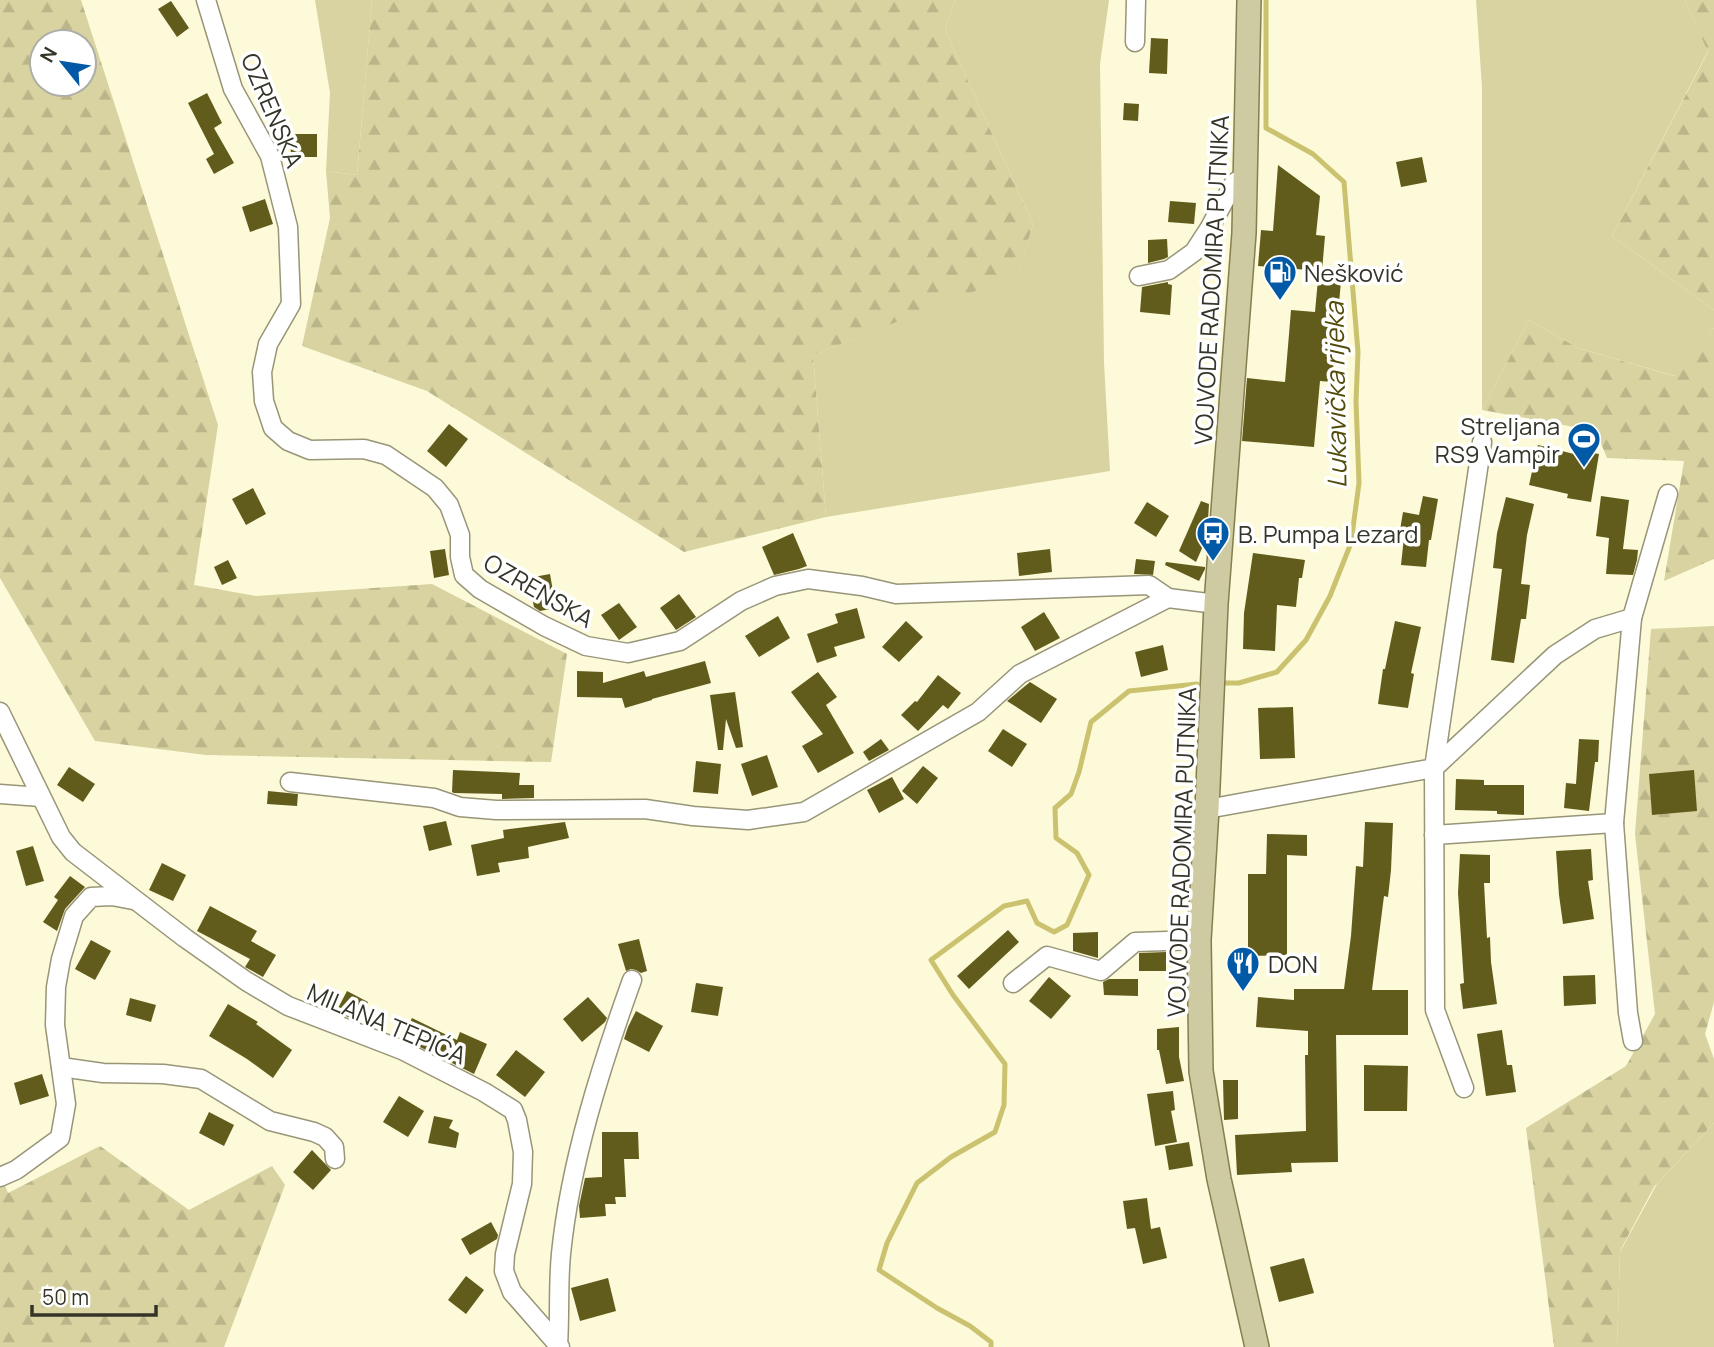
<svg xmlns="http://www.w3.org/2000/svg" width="1714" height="1347" font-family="Manrope,sans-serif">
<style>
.green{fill:#d8d3a0}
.forest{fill:url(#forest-firs);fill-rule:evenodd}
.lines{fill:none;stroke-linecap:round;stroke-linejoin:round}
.stream{stroke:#cac26f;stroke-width:5}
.building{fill:#625c1c}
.minor-casing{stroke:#989578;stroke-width:21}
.major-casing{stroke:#847f4e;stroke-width:26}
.minor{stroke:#fff;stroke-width:18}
.major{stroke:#cecaa1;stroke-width:23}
.labels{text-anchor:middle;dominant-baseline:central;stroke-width:7;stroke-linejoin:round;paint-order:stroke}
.street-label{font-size:24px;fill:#353428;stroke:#fff}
.poi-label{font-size:24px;fill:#353428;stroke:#fff;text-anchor:start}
.water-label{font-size:26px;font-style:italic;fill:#524b0a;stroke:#fff}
</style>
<defs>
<pattern id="forest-firs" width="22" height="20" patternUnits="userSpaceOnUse" patternTransform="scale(1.75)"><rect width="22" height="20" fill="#d8d3a0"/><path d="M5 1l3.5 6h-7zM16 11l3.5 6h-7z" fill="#bab68a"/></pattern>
</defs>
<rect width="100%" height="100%" fill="#fcfad9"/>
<g class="green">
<polygon points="315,0 372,0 357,175 326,171 330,93"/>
<polygon points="955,0 1109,0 1100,64 1104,363 1110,471 826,517 813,355 1018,273 1033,224 945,30"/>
<polygon points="1476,0 1685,0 1708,51 1612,236 1714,310 1714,328 1675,376 1578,348 1529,320 1482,410 1482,87"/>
<polygon points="1714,1123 1714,1347 1617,1347 1620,1252 1657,1184"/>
</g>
<g class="forest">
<path d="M 0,0 L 81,0 L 218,425 L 194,585 L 256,596 L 432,584 L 567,654 L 551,762 L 206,755 L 95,741 L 0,578 ZM 42,42 L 84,42 L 84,84 L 42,84 Z"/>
<polygon points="372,0 955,0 945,30 1033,224 1018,274 813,355 826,517 684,552 427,391 302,346 330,218 326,171 357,175"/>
<polygon points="1685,0 1714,0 1714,310 1612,236 1708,52"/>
<polygon points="1529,320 1578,348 1674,376 1714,328 1714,559 1664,581 1684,461 1607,458 1596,431 1482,410"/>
<polygon points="1714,626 1714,1002 1705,1034 1714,1059 1714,1123 1654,1187 1620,1251 1617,1347 1554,1347 1526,1128 1626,1066 1655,1014 1635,834 1651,629"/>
<polygon points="100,1146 189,1210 272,1166 285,1185 224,1347 0,1347 0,1173 8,1193"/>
</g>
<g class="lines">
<g class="stream">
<polyline points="1224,683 1239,683 1277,672 1306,640 1330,596 1351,543 1359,483 1356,401 1358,352 1344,182 1313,154 1266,128 1266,0"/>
<polyline points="991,1347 991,1342 970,1326 937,1308 879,1270 887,1243 917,1183 951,1157 995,1132 1004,1105 1005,1064 953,995 931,960 1004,906 1027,901 1037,923 1054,932 1067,925 1089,875 1077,853 1056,838 1055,808 1071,794 1079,772 1091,722 1129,691 1197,684"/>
</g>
</g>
<g class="building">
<polygon points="171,1 189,28 177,37 158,9"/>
<polygon points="1151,38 1168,39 1167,74 1149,73"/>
<polygon points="207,93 222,123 214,128 234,163 214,174 206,159 214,154 188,103"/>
<polygon points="1124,103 1139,104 1138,121 1123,120"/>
<polygon points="290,134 317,134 317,157 291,157"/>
<polygon points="1422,157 1427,182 1401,187 1396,162"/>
<polygon points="1278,165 1320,196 1316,235 1325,236 1322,271 1258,266 1261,230 1273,231"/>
<polygon points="265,199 273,224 250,232 242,207"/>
<polygon points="1170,201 1196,203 1194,224 1168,222"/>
<polygon points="1167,239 1168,257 1164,259 1148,263 1148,240"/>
<polygon points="1318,279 1341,281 1332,382 1320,381 1314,447 1242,441 1247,378 1285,382 1291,310 1315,312"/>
<polygon points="1168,282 1168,284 1172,285 1170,315 1140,312 1142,287"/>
<polygon points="449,424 468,439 446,467 427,451"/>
<polygon points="1538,445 1574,454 1575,450 1599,454 1591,502 1567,498 1568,494 1529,485"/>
<polygon points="253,488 266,514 246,525 232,499"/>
<polygon points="1423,496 1438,499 1431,540 1429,540 1426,567 1401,565 1404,537 1399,536 1403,512 1419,515"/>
<polygon points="1601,496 1629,500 1623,549 1638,550 1637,560 1633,575 1606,574 1609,538 1596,536"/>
<polygon points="1506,497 1534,504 1527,535 1521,584 1530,585 1526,619 1521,619 1514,663 1491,660 1502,569 1493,568 1497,533"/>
<polygon points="1201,501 1209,504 1207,537 1196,562 1179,551"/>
<polygon points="1147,502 1169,516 1156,537 1134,523"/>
<polygon points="793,533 807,566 799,569 774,575 762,547"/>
<polygon points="445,549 449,575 434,578 430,551"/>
<polygon points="1050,549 1052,572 1019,576 1017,553"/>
<polygon points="1253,553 1305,560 1302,578 1299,578 1296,607 1277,605 1275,651 1243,649 1244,613"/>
<polygon points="1136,559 1155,561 1153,575 1134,574"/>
<polygon points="228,560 237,578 222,585 214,567"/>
<polygon points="1166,562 1205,567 1205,569 1199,581 1165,565"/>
<polygon points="550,574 556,608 540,611 534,607 528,578"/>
<polygon points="679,594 696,617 676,630 660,608"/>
<polygon points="619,603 637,627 619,640 601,615"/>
<polygon points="857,608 865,638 834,647 837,656 817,663 807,634 838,623 835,614"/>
<polygon points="1044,612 1060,638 1035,651 1021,627"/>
<polygon points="778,616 790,638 759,657 745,636"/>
<polygon points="906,621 923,637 899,662 882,647"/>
<polygon points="1395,621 1421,627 1411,673 1414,674 1408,708 1378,704 1383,669 1385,669"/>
<polygon points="1163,645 1168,670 1141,677 1135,652"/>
<polygon points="705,661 711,683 652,699 652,700 625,708 622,698 577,697 577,671 603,672 603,683 644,671 646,677"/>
<polygon points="818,672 837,697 826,705 854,753 818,773 802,746 823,734 791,692"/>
<polygon points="938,675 961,693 948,709 943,705 918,731 901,715 915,701 917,702"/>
<polygon points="1030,682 1057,699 1041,723 1007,701"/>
<polygon points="735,692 743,747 736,748 726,719 723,750 718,750 710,695"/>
<polygon points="1293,707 1295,758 1260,759 1258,708"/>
<polygon points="1003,729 1027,744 1012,767 988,751"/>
<polygon points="881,739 889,750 869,761 863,752"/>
<polygon points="1579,739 1599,740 1598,762 1595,762 1589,811 1564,808 1566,783 1576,784"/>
<polygon points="767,755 778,787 752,796 741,764"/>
<polygon points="696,761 721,764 718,794 693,792"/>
<polygon points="923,766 938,778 917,804 902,791"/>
<polygon points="69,767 95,784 83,802 57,785"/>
<polygon points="453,770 520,773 519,785 534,785 534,798 502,799 502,794 454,793 452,792"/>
<polygon points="1694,770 1697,811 1652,815 1649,774"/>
<polygon points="892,777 904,799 879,813 867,790"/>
<polygon points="1456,779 1484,780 1484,785 1524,785 1524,815 1497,814 1497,811 1455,810"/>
<polygon points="268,791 298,794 297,806 267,804"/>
<polygon points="446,821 452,845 429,851 423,826"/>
<polygon points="565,822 569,838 528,847 529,858 498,863 500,872 477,876 471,845 504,838 503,830"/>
<polygon points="1365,822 1393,823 1391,870 1388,897 1384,896 1372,990 1408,990 1408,1035 1336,1035 1338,1162 1291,1163 1292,1172 1237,1175 1235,1135 1306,1131 1305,1055 1308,1055 1308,1031 1256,1027 1258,997 1294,1000 1294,989 1344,989 1351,936 1356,866 1363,867"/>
<polygon points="1267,834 1307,835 1307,856 1287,855 1287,955 1248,956 1248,874 1266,874"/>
<polygon points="33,846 44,881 26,886 16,851"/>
<polygon points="1591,849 1593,880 1588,881 1594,919 1563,924 1559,895 1556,851"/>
<polygon points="1460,854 1490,855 1490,883 1484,883 1487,938 1490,937 1491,962 1497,1004 1463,1009 1460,984 1464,983 1458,893"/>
<polygon points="162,863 186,875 173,901 149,890"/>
<polygon points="70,876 85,887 65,909 57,931 43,922 58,900 54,897"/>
<polygon points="210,906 257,931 251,941 276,955 263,977 245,967 250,959 197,931"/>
<polygon points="1008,930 1019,942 969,989 957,976"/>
<polygon points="1098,932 1098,958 1073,951 1073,933"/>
<polygon points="639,939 647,971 641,973 636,970 631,969 626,971 618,944"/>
<polygon points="91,940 111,951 95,980 75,969"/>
<polygon points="1166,952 1166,971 1139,971 1139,953"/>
<polygon points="1595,975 1596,1004 1564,1006 1563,976"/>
<polygon points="1049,977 1071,996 1051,1019 1029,1001"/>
<polygon points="1109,979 1138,979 1138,996 1104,995 1103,982"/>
<polygon points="696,983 723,987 718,1016 691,1012"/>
<polygon points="347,991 368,1002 358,1021 336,1012"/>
<polygon points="588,997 607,1018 605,1022 582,1042 563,1019"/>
<polygon points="130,998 156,1005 151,1022 126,1015"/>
<polygon points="228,1004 258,1022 256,1024 292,1050 273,1078 247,1059 209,1036"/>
<polygon points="636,1011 663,1026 649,1052 624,1039 628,1027"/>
<polygon points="412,1018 457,1040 460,1032 487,1044 474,1074 402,1038"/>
<polygon points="1179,1027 1179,1057 1184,1081 1166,1084 1159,1050 1157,1050 1157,1029"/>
<polygon points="1502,1030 1507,1065 1512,1065 1516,1092 1486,1096 1477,1034"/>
<polygon points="516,1050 545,1072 525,1097 496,1075"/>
<polygon points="1364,1065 1408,1066 1407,1111 1364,1111"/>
<polygon points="42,1074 49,1096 20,1105 14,1083"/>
<polygon points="1223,1080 1238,1080 1238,1119 1224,1120"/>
<polygon points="1173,1091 1175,1110 1171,1111 1177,1142 1155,1146 1147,1094"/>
<polygon points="399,1096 424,1111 408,1137 383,1122"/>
<polygon points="209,1112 234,1125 224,1146 199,1133"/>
<polygon points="434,1116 453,1120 449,1128 459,1133 456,1148 428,1143"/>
<polygon points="602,1132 638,1132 639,1159 624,1159 626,1197 615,1197 616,1204 605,1204 606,1216 580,1218 579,1206 585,1178 602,1177"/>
<polygon points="1189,1142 1193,1166 1169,1170 1165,1146"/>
<polygon points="312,1150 331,1170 313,1190 293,1172"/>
<polygon points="1147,1198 1151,1229 1160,1227 1167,1258 1143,1264 1135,1228 1127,1229 1123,1201"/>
<polygon points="491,1222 498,1235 497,1239 470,1255 461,1239"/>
<polygon points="1304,1258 1314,1293 1279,1302 1270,1267"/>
<polygon points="466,1276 484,1290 466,1314 448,1300"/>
<polygon points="608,1278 616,1311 580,1321 571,1288"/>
</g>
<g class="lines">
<defs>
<g id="minor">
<polyline points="206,0 233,89 270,156 288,227 291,304 268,344 262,372 264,401 273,428 288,441 310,450 364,449 386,455 435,488 449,505 460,535 460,557 464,575 480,589 544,626 586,646 628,653 680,641 741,601 775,586 808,579 862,586 896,594 1149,585 1168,598"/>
<polyline points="1135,42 1136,0"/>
<polyline points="1139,276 1169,270 1194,252 1209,229 1234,183 1245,176"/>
<polyline points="1632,618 1668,494"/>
<polyline points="0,712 61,837 73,852 112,882 185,938 246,981 288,1006 402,1050 484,1092 513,1110 517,1120 523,1152 522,1184 505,1254 504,1271 512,1292 560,1347"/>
<polyline points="290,782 434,798 460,807 496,810 645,809 693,816 748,820 804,812 978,712 1020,674 1168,598 1216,604"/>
<polyline points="0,794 41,797"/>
<polyline points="1207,809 1434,768 1482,442"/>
<polyline points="1434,835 1614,823"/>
<polyline points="1013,983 1047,956 1101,971 1135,942 1199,940"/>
<polyline points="61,1067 103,1073 163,1074 201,1079 270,1121 314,1132 325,1137 334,1147 335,1159"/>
<polyline points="1464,1088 1435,1010 1434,768 1555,655 1595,629 1632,618 1614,823 1628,1013 1633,1041"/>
<polyline points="0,1177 16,1170 60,1138 66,1104 55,1025 56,987 61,959 74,916 91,897 112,896 133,900"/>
<path d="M 558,1345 C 560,1315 558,1284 561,1254 C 570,1163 601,1066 632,980"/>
</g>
<polyline id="major" points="1249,0 1244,233 1216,604 1207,809 1199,940 1201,1071 1219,1179 1257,1347"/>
</defs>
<use href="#minor" class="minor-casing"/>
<use href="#major" class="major-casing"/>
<use href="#minor" class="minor"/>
<use href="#major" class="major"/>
</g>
<defs>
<symbol id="fuel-pin" viewBox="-11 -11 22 30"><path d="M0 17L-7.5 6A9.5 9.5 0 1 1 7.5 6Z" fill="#025aa7" stroke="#fff"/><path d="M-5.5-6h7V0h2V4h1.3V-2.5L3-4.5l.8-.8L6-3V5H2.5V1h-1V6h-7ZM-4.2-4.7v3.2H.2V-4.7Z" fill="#fff"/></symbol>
<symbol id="stadium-pin" viewBox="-11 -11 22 30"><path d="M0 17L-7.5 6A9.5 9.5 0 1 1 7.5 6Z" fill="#025aa7" stroke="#fff"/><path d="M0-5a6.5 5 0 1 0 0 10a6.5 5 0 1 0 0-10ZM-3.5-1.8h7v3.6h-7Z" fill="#fff"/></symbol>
<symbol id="bus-pin" viewBox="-11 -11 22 30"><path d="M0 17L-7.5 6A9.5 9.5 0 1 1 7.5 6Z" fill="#025aa7" stroke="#fff"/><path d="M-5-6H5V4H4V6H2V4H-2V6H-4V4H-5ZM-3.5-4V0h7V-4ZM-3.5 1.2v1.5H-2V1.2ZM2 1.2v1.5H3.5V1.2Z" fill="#fff"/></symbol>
<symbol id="restaurant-pin" viewBox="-11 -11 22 30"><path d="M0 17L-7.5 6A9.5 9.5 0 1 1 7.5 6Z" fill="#025aa7" stroke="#fff"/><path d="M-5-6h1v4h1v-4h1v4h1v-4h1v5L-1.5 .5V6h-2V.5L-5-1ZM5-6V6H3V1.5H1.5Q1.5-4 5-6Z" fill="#fff"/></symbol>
</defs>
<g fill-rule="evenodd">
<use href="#fuel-pin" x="1261" y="253" width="38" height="52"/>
<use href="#stadium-pin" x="1565" y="420" width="38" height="52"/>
<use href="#bus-pin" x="1194" y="514" width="38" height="52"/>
<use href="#restaurant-pin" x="1224" y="944" width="38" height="52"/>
</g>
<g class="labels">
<g class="street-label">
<text transform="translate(273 110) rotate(67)">OZRENSKA</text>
<text transform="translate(1211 280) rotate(-87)">VOJVODE RADOMIRA PUTNIKA</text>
<text transform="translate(539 590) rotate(30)">OZRENSKA</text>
<text transform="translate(1181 852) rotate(-88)">VOJVODE RADOMIRA PUTNIKA</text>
<text transform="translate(387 1023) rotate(23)">MILANA TEPIĆA</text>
</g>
<g class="poi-label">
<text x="1304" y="272">Nešković</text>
<text x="1560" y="425" text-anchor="end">Streljana<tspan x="1560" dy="28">RS9 Vampir</tspan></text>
<text x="1238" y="533">B. Pumpa Lezard</text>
<text x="1268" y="963">DON</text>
</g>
<g class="water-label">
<text transform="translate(1335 395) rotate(-91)">Lukavička rijeka</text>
</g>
</g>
<g transform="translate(63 63) rotate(300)"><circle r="33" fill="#ffffff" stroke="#aeaea9" stroke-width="2"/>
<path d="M0-5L12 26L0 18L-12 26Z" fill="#025aa7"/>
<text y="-10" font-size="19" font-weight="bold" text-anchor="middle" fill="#353428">N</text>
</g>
<path d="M32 1305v10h124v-10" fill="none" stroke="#353428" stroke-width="3.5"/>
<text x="42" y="1305" font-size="21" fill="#353428" stroke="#ffffff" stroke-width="5" paint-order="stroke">50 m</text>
</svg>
